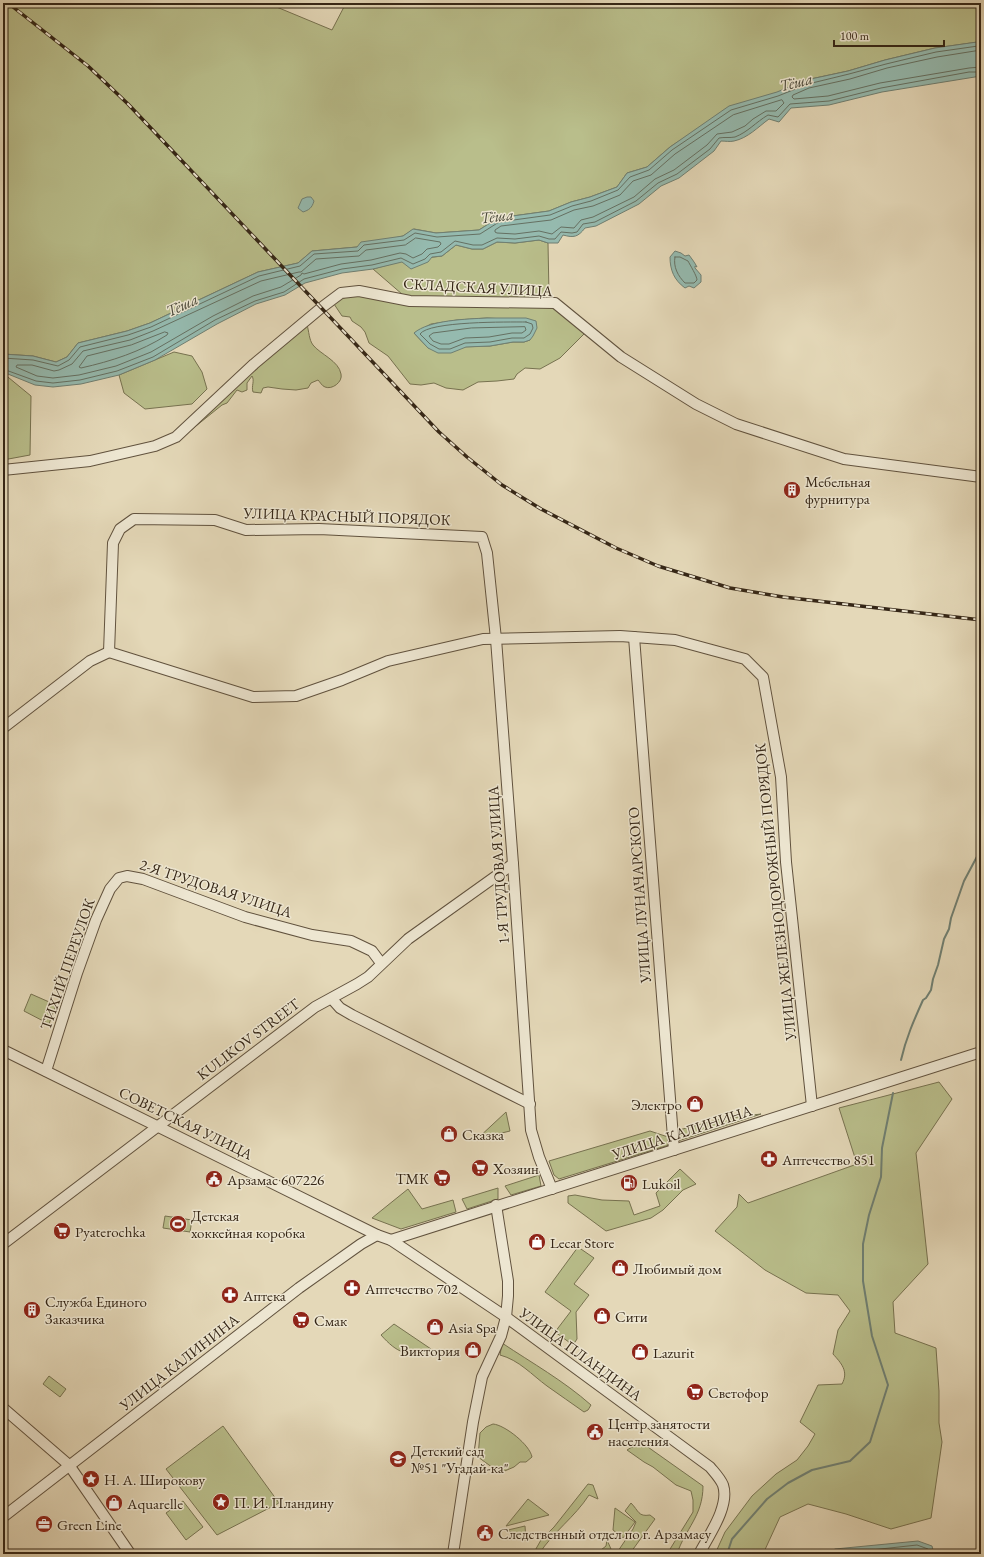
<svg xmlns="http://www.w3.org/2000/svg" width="984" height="1557" font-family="'EB Garamond',serif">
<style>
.green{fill:#b9be8b;stroke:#777250;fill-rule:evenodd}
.water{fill:#95baaf;stroke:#6f7f72}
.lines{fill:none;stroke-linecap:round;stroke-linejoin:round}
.shore{stroke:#657062;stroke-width:1}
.stream{stroke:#6f7f72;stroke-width:2}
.minor-casing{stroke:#61523e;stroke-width:12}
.minor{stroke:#ede6d1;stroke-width:10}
.rail-casing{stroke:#352616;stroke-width:3.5}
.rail{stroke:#ede6d1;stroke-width:2;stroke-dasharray:6;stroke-linecap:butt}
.labels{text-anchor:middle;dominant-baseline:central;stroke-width:3;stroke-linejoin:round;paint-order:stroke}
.street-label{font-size:15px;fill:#352616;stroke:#ede6d1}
.poi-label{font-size:15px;fill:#352616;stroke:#ede6d1;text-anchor:start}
.water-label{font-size:16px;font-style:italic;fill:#4d4b3c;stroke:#ede6d1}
</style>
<rect width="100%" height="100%" fill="#e4d8b8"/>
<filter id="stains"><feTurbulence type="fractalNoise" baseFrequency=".005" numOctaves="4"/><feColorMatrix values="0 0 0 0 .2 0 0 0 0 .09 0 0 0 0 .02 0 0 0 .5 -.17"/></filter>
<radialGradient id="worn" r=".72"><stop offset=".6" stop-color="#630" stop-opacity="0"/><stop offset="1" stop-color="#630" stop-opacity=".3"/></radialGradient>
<g class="green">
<polygon points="3,3 267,3 332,30 346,3 981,3 981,39 978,42 935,48 885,60 848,71 806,80 699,128 670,147 647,167 627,173 617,187 590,197 571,202 549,211 498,218 479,230 436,233 414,229 403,236 357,247 312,251 298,263 258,272 150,323 127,331 78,343 67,357 56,362 33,356 3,354"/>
<polygon points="539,240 548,243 549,295 555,303 410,301 373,269 402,261 442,256 456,245 472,249 483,249 497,242 515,243"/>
<path d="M 355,295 L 552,305 L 586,332 L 560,358 L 540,369 L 525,368 L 517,374 L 514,379 L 497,381 L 478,382 L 463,390 L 446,388 L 434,383 L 421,385 L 410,384 L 388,356 L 369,343 L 365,332 L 361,327 L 352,321 L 350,317 L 342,316 L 334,304 L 336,300 ZM 487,318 L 505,319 L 530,340 L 524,342 L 513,342 L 490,346 L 428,348 L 414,333 L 431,324 L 457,320 Z"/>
<path d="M 307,325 C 309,331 309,340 313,345 C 320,354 339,361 341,374 C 343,382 332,390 325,387 C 322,386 320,382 318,380 L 311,383 L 308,388 L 296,390 L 282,389 L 268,387 L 263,388 L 261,393 L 253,392 C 251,386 255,381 252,376 L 247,383 L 247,390 L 242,392 L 237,390 L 227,403 L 222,405 L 191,430 L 190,429 C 229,394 266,357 307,325 Z"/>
<polygon points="174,352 192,356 202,372 207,389 192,404 145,409 124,393 119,375"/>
<polygon points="3,373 31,396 30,455 3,460"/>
<polygon points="31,994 56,1005 49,1024 24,1011"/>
<path d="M 939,1082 L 952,1099 L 916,1153 L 928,1264 L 893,1302 L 895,1333 L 936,1348 L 939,1391 L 939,1423 L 942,1442 L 931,1518 L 891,1529 L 846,1514 L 808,1504 L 780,1517 L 763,1554 L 715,1554 L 725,1532 L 752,1496 L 776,1474 L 797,1460 L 808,1446 L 815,1434 L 800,1422 L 818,1385 L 842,1384 C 849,1371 841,1363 833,1354 L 838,1330 L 850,1311 L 838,1295 L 806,1293 L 765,1270 L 715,1231 L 737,1207 L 739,1194 L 748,1203 L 857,1164 L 839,1108 Z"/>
<polygon points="506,1112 510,1131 477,1139"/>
<polygon points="761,1114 675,1142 675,1131 721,1119"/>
<polygon points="650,1131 668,1137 669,1145 559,1179 554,1175 549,1161"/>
<polygon points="680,1169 696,1184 683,1190 663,1210 651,1218 606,1231 568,1203 568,1196 575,1195 602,1200 629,1201 634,1215 660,1206 656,1193"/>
<polygon points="539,1175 541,1186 511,1195 505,1186"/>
<polygon points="498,1188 498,1199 467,1209 462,1199"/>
<polygon points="408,1189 422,1209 453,1200 456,1212 401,1229 372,1218"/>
<polygon points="165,1216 192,1220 190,1232 163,1228"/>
<polygon points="578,1247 594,1258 574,1284 589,1295 576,1312 577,1339 573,1345 555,1332 571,1311 545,1292"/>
<path d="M 394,1324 L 431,1349 C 408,1358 397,1353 381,1335 Z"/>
<path d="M 502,1343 C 532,1363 564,1381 591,1405 L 588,1410 L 584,1412 C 572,1403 559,1395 547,1386 C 532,1375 519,1360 500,1355 Z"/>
<polygon points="49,1376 66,1389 60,1397 43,1384"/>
<path d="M 493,1424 C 505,1425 530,1445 532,1457 L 526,1462 L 520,1462 L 514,1467 L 500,1473 L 478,1457 L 480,1433 L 486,1427 Z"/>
<polygon points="223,1426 279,1503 217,1535 166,1469"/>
<path d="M 645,1445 L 703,1486 C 703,1516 685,1529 677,1554 L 667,1554 L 693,1512 L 693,1500 L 691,1491 L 676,1485 L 653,1467 L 644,1462 L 627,1450 L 632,1447 Z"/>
<path d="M 588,1484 L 593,1485 L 598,1499 L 589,1495 C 575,1517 553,1532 539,1554 L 533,1554 L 541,1540 L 554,1527 Z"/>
<polygon points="528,1499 549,1515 506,1526"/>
<polygon points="183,1501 203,1527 186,1540 166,1513"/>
<path d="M 631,1503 C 639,1511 638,1517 650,1515 L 655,1519 L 631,1552 L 631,1554 L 618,1554 L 618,1551 L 633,1529 L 636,1522 L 625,1511 Z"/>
<polygon points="615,1508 635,1522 623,1538 613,1530"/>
<polygon points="525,1526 526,1540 523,1540 508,1530"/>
<polygon points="607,1540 611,1549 611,1554 596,1554 606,1546"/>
</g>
<g class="water">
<path d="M 981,39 L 981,76 L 882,92 L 829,105 L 791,108 L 779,122 L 769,119 C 758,127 748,138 734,141 C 730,142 725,141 721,141 L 714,151 L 679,178 L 661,186 L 639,204 L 596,226 L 585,228 C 578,237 574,238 563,235 L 558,243 L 548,243 L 539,240 L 515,243 L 497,242 L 483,249 L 472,249 L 456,245 L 442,256 L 432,257 L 428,262 L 411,269 L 402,262 L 373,269 L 342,273 L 305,283 L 285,295 L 256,304 L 217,324 L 155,360 L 119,375 L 81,384 L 53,387 L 35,385 L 3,372 L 3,354 L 33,356 L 56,362 L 67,357 L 78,343 L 127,331 L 150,323 L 258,272 L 298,263 L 312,251 L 357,247 L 361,242 L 403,236 L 413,229 L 436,233 L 479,230 L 498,218 L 549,211 L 571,202 L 590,197 L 617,187 L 627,173 L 647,167 L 670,147 L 729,106 L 777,92 L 806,80 L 848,71 L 885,60 L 935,48 L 977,42 Z"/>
<path d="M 307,197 L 311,197 L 314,201 C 312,208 309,210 303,212 L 298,208 L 302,199 Z"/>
<path d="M 675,251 L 681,253 L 685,256 L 689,255 C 692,259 695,263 697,267 L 695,266 L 695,268 L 701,275 L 701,282 L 694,288 L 689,286 L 685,288 C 674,280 670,270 670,257 Z"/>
<path d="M 487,318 L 526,318 L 536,321 L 537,328 L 533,336 L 530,340 L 524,342 L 513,342 L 490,346 L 466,347 L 451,353 L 438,353 L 428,348 L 414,333 C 429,320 467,319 487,318 Z"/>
<polygon points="918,1541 932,1546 934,1554 827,1554 835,1549"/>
</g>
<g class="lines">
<g class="shore">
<polyline points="981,50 937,57 887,68 850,79 809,88 793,95 792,97 794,99 828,96 880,83 969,68 981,67"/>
<polygon points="782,100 784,103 776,111 766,111 753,119 745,126 732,132 717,134 707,145 674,170 655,179 634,197 593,217 581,220 574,228 561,227 552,234 539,231 515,234 497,233 495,232 495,230 501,226 551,220 574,210 593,206 620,195 633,181 651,175 675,154 733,115"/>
<polygon points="416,238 440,242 441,244 438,247 427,249 422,254 413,258 406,254 400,253 371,260 341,264 304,274 302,273 301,275 281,287 253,296 213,316 151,352 116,366 79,375 53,378 37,376 16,367 17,365 32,365 54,371 59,370 72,364 83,351 130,340 153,331 261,281 299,272 301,272 316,259 359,256 366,250 405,245"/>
<path d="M 675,257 L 680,257 L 688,261 C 690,265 697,276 697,280 L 694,283 L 685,283 C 678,276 673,267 675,257 Z"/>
<path d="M 526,322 L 532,324 L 533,328 L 530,334 L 524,338 L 512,338 L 490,342 L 465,343 L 450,349 L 439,349 L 430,344 L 420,334 C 429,321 508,322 526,322 Z"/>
<polygon points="525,327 526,330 522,333 512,333 489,337 465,338 449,344 441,344 433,341 429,336 433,333 471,328"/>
<path d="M 165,332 L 168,333 L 167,335 C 140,352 112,361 81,368 L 79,367 L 87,356 L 131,345 Z"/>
<polyline points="3,358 33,360 58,366 69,360 80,347 128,335 151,327 259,276 300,266 314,254 358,251 364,245 404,240 415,233 437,237 480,234 499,222 550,215 572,206 591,201 618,190 630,177 649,170 672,150 731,110 778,96 808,84 849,74 886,64 936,52 978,46 981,44"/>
<path d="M 3,369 L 36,381 L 53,383 L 80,380 L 117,371 L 153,357 L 215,320 L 255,301 L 284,292 L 304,279 L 342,269 L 372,265 L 401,258 L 413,264 L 425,259 L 430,254 L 441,252 L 455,241 L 473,245 L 482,245 L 497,238 L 515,239 L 539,236 L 549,239 L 555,239 L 561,232 L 572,233 L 577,232 L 583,224 L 595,222 L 636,201 L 658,183 L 677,174 L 710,149 L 719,138 C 724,137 730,138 735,137 C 748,132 756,122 768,115 L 778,117 L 790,104 L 829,101 L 881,88 L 969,72 L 981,72"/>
<polyline points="835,1554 917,1545 928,1549 930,1554"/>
<polyline points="880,1554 917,1551 925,1554"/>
</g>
<g class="stream">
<path d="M 901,1060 C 906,1038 914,1020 923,1000 L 926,998 L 931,990 L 933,979 L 938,965 L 944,939 L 949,929 L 951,918 L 964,881 L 981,849"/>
<polyline points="727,1554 732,1539 767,1499 788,1483 812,1470 850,1461 870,1442 888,1385 872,1336 863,1281 863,1244 869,1215 881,1177 882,1148 893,1093"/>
</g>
<defs>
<g id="minor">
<polyline points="3,470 90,461 155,446 176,437 254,364 321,308 341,293 359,291 410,301 555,303 621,357 696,404 736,424 844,459 981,477"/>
<polyline points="634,637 674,1150"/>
<polyline points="109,652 113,543 120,529 134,519 215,520 246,530 319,529 482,537 487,553 496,639 513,864 531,1130 539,1157 552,1189"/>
<polyline points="109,652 253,697 296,696 342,680 388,661 483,639 620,636 675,640 745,659 763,677 781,777 786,862 812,1106"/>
<polyline points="3,728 90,661 109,652"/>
<polyline points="332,999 340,1008 352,1015 530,1104"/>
<path d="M 3,1050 L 377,1235 L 391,1240 L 506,1317 L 710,1467 C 714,1472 720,1478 723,1485 C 730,1506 709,1535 699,1554"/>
<polyline points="46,1071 77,973 96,920 110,889 119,878 127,876 143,879 245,917 312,935 351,941 372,951 381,963"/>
<path d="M 391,1240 C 588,1176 785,1115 981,1052"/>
<polyline points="3,1244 315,1007 357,984 368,977 408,939 513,864"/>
<polyline points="3,1408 69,1465 129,1552"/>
<polyline points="3,1517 299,1288 361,1244 377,1235"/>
<polyline points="453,1554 473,1422 482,1377 501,1336 506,1317 508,1296 508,1281 496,1205"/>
</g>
</defs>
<use href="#minor" class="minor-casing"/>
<use href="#minor" class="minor"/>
<defs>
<polyline id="rail" points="8,3 88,66 128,104 439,432 467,457 502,485 541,509 616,548 658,566 730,588 783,597 981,620"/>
</defs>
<use href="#rail" class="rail-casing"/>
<use href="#rail" class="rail"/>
</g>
<defs>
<symbol id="building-disc" viewBox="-11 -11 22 22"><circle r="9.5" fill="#8f2418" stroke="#ede6d1"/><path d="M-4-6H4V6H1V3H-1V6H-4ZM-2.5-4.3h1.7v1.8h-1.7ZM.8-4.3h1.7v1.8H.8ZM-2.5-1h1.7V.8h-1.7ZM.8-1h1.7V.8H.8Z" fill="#fff"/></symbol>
<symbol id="shop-disc" viewBox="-11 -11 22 22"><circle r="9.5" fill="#8f2418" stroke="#ede6d1"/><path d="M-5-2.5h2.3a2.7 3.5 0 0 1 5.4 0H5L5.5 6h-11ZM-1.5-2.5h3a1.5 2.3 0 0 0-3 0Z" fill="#fff"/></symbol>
<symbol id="pharmacy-disc" viewBox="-11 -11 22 22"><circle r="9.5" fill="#8f2418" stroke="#ede6d1"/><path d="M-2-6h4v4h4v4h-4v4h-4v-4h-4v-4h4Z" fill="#fff"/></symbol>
<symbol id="supermarket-disc" viewBox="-11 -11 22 22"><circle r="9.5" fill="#8f2418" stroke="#ede6d1"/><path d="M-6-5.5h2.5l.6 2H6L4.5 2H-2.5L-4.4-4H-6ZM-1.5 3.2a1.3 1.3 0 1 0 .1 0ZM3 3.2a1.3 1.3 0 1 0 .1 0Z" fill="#fff"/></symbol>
<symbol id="civic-disc" viewBox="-11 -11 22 22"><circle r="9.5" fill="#8f2418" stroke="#ede6d1"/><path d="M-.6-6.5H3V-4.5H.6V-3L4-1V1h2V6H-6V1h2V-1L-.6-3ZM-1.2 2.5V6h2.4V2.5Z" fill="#fff"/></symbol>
<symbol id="fuel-disc" viewBox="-11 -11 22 22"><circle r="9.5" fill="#8f2418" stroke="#ede6d1"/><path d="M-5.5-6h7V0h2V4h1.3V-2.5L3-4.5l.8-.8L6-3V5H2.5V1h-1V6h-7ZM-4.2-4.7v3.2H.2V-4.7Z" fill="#fff"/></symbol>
<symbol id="stadium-disc" viewBox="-11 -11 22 22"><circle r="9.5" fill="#8f2418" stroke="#ede6d1"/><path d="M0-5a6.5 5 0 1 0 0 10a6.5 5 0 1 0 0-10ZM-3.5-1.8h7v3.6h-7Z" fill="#fff"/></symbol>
<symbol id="school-disc" viewBox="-11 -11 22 22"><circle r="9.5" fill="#8f2418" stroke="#ede6d1"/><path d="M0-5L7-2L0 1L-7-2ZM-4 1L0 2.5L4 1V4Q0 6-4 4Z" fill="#fff"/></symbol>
<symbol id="sight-disc" viewBox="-11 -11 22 22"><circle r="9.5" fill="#8f2418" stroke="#ede6d1"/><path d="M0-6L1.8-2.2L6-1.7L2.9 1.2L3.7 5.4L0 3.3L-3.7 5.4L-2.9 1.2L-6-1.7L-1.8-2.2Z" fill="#fff"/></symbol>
<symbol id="office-disc" viewBox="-11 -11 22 22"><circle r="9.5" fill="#8f2418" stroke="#ede6d1"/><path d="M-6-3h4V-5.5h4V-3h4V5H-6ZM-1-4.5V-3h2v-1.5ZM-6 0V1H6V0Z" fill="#fff"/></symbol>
</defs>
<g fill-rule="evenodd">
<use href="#building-disc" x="782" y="480" width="20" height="20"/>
<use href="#shop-disc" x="685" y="1094" width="20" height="20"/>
<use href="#shop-disc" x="439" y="1124" width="20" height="20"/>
<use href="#pharmacy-disc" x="759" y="1149" width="20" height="20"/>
<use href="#supermarket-disc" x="470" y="1158" width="20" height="20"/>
<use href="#supermarket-disc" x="432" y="1168" width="20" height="20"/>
<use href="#civic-disc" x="204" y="1169" width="20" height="20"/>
<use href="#fuel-disc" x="619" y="1173" width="20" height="20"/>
<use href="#stadium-disc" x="168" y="1214" width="20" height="20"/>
<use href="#supermarket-disc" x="52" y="1221" width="20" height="20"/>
<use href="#shop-disc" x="527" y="1232" width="20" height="20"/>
<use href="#shop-disc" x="610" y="1258" width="20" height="20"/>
<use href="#pharmacy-disc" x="342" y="1278" width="20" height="20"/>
<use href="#pharmacy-disc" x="220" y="1285" width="20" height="20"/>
<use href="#building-disc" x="22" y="1300" width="20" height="20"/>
<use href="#shop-disc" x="592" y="1306" width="20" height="20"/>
<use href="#supermarket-disc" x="291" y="1310" width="20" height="20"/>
<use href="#shop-disc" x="425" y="1317" width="20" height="20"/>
<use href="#shop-disc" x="463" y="1340" width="20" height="20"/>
<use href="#shop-disc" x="630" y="1342" width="20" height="20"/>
<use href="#supermarket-disc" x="685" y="1382" width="20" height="20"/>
<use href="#civic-disc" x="585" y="1422" width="20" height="20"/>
<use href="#school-disc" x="388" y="1449" width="20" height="20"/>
<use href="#sight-disc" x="81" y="1469" width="20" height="20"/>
<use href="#sight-disc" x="211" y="1492" width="20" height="20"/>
<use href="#shop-disc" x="104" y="1493" width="20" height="20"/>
<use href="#office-disc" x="34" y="1514" width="20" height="20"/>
<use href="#civic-disc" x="475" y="1523" width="20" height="20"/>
</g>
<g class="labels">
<g class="street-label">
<text transform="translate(478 287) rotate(3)">СКЛАДСКАЯ УЛИЦА</text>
<text transform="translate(347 516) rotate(2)">УЛИЦА КРАСНЫЙ ПОРЯДОК</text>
<text transform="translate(498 865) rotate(-94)">1-Я ТРУДОВАЯ УЛИЦА</text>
<text transform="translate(216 888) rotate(18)">2-Я ТРУДОВАЯ УЛИЦА</text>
<text transform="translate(775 892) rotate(-96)">УЛИЦА ЖЕЛЕЗНОДОРОЖНЫЙ ПОРЯДОК</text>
<text transform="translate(639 895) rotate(-94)">УЛИЦА ЛУНАЧАРСКОГО</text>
<text transform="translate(67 964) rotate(-71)">ТИХИЙ ПЕРЕУЛОК</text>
<text transform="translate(248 1039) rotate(-37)">KULIKOV STREET</text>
<text transform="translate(186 1123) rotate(26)">СОВЕТСКАЯ УЛИЦА</text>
<text transform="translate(682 1132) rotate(-18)">УЛИЦА КАЛИНИНА</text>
<text transform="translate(581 1354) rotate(36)">УЛИЦА ПЛАНДИНА</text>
<text transform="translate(179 1362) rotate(-38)">УЛИЦА КАЛИНИНА</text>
</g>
<g class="poi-label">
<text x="805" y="481">Мебельная<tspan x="805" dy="17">фурнитура</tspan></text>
<text x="682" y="1104" text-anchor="end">Электро</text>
<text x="462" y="1134">Сказка</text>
<text x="782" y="1159">Аптечество 851</text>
<text x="493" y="1168">Хозяин</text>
<text x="429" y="1178" text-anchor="end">ТМК</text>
<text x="227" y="1179">Арзамас 607226</text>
<text x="642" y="1183">Lukoil</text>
<text x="191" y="1215">Детская<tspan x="191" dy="17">хоккейная коробка</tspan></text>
<text x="75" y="1231">Pyaterochka</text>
<text x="550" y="1242">Lecar Store</text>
<text x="633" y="1268">Любимый дом</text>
<text x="365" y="1288">Аптечество 702</text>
<text x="243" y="1295">Аптека</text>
<text x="45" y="1301">Служба Единого<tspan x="45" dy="17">Заказчика</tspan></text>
<text x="615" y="1316">Сити</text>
<text x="314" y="1320">Смак</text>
<text x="448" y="1327">Asia Spa</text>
<text x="460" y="1350" text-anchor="end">Виктория</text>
<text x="653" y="1352">Lazurit</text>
<text x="708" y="1392">Светофор</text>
<text x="608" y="1423">Центр занятости<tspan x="608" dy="17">населения</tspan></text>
<text x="411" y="1450">Детский сад<tspan x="411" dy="17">№51 "Угадай-ка"</tspan></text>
<text x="104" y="1479">Н. А. Широкову</text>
<text x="234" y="1502">П. И. Пландину</text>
<text x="127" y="1503">Aquarelle</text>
<text x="57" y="1524">Green Line</text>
<text x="498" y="1533">Следственный отдел по г. Арзамасу</text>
</g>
<g class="water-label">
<text transform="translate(796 82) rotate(-14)">Тёша</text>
<text transform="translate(497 216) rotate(-7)">Тёша</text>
<text transform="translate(182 305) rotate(-25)">Тёша</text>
</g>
</g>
<rect width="984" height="1557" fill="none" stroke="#e4d8b8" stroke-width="16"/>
<rect x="4" y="4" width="976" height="1549" fill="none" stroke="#352616" stroke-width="2"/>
<rect x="8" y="8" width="968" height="1541" fill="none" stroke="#352616"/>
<path d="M834 40v6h110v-6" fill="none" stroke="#352616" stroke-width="2"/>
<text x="840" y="40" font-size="12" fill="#352616" stroke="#ede6d1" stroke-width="3" paint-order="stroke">100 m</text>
<rect width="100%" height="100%" filter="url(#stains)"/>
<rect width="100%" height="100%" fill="url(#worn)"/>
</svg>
